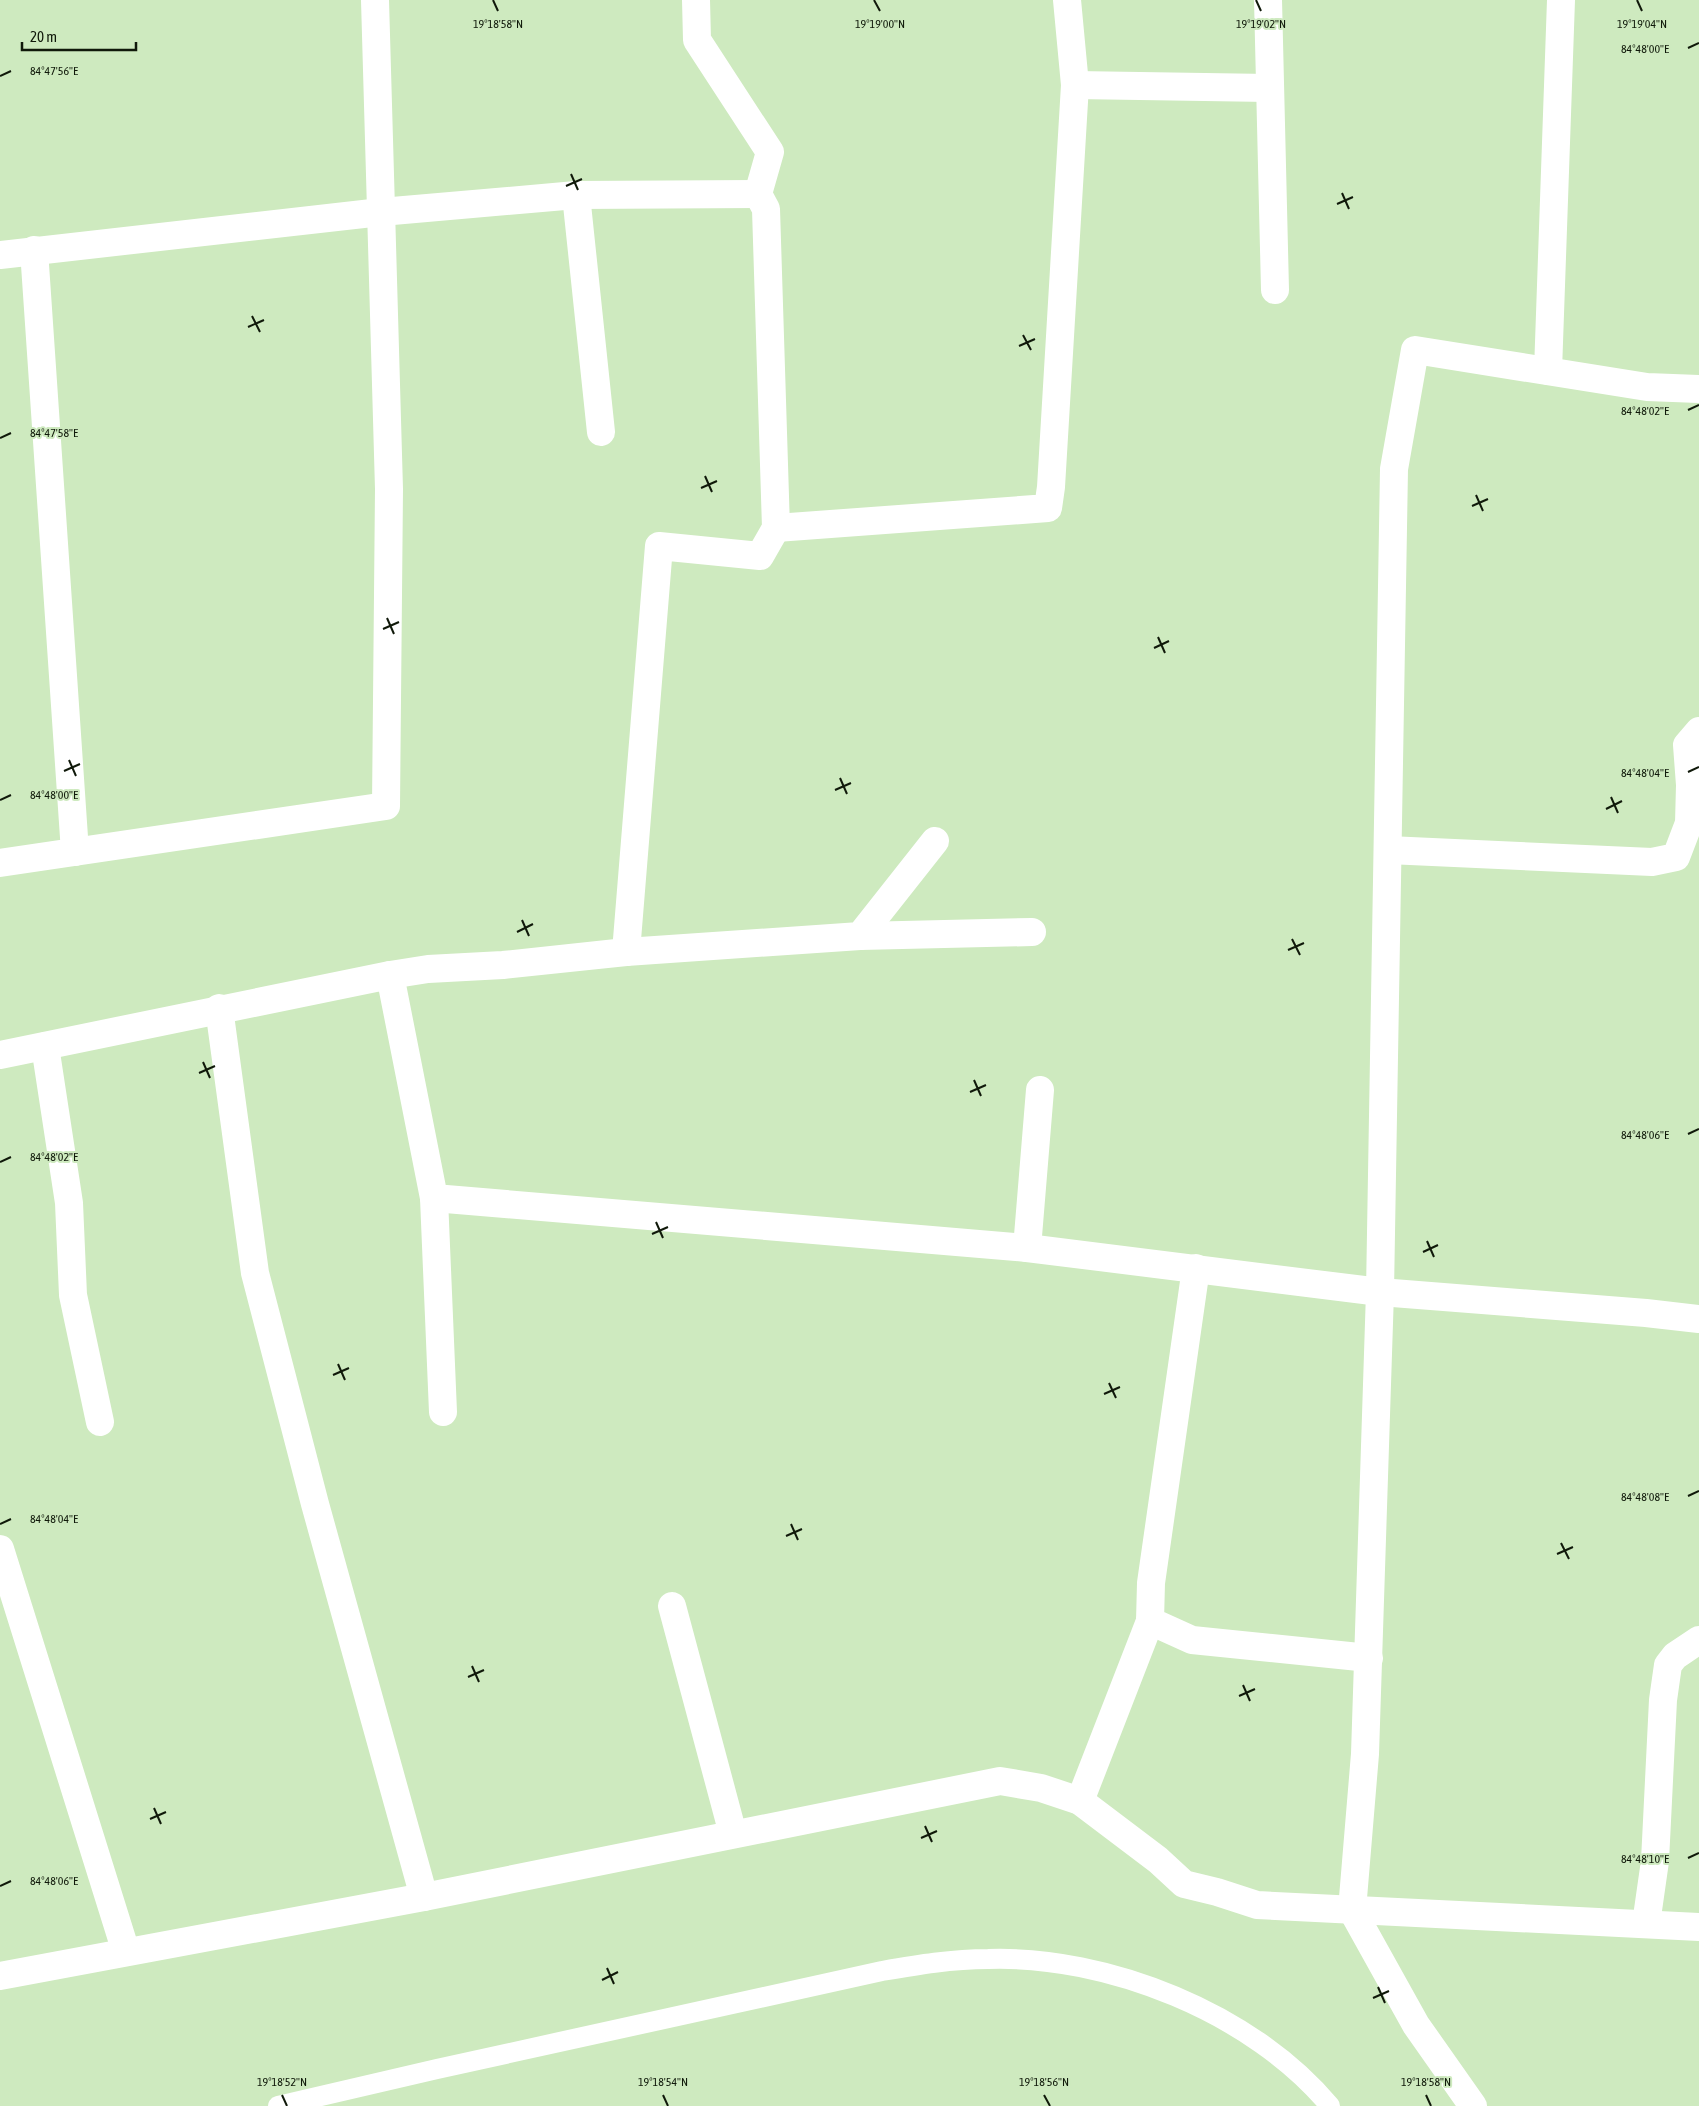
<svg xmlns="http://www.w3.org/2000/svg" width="1699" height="2106" font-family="'Asap Condensed',sans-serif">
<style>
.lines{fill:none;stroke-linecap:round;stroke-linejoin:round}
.service{stroke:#fff;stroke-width:20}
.minor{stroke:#fff;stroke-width:28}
.ticks{fill:none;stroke:#10190a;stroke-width:2}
.ticks-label{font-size:12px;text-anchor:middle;fill:#10190a;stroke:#ceeabf;stroke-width:4;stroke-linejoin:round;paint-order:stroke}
</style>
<rect width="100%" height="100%" fill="#ceeabf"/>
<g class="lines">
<path class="service" d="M 278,2106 L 437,2069 L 882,1971 C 917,1965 952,1959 988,1959 C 1107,1955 1253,2013 1330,2106"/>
<g class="minor">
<polyline points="1268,0 1275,290"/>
<polyline points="1075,85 1269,88"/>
<polyline points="576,195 601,432"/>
<polyline points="34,250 75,852"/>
<polyline points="0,255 381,212 576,195 758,194"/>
<polyline points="1548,371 1561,0"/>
<polyline points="776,528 1048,508 1051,487 1075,85 1067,0"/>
<polyline points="1388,850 1652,862 1676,857 1689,823 1690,785 1687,745 1699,731"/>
<polyline points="0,863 386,806 389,489 375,0"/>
<polyline points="860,936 1032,932"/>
<polyline points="626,952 659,546 760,556 776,528 766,209 758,194 770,152 697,40 696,0"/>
<polyline points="390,975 428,969 503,965 626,952 860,936 935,841"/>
<polyline points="219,1008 255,1273 315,1504 424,1897"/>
<polyline points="45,1046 69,1203 73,1295 100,1422"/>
<polyline points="0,1055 390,975 434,1198 1027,1248 1380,1292 1646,1313 1699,1319"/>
<polyline points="434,1198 443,1412"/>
<polyline points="1027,1248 1040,1090"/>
<polyline points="1196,1268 1151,1583 1150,1621 1192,1640 1369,1658"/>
<polyline points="0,1549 126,1952"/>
<polyline points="672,1606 733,1834"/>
<polyline points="1080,1801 1150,1621"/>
<polyline points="1646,1924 1655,1861 1663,1700 1668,1665 1675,1656 1699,1640"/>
<polyline points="0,1976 424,1897 1000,1781 1041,1788 1080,1801 1158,1860 1184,1884 1217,1892 1257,1905 1699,1927"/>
<polyline points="1473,2106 1416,2025 1352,1910 1365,1754 1380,1292 1394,469 1415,350 1647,387 1699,389"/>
</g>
</g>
<path class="ticks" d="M 493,0 L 498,11M 874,0 L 880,11M 1256,0 L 1261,11M 1637,0 L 1642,11M 1688,48 L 1699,43M 0,76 L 11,71M 571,174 L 578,190M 566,186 L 582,179M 1342,193 L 1349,209M 1337,204 L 1353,197M 252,316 L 260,332M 248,327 L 264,320M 1023,335 L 1031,350M 1019,346 L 1035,339M 1688,410 L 1699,405M 0,438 L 11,433M 705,476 L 712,492M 701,488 L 717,481M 1476,495 L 1483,511M 1472,506 L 1488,499M 387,618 L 394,634M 383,629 L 399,622M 1158,637 L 1165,653M 1154,648 L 1169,641M 69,760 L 76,776M 64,771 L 80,764M 1688,772 L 1699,767M 840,778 L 847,794M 835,790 L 851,783M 1611,797 L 1618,813M 0,800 L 11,795M 1606,809 L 1622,801M 522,920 L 529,936M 517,932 L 533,924M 1292,939 L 1300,955M 1288,950 L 1304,943M 203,1062 L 210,1078M 199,1073 L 215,1066M 974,1080 L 981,1096M 970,1092 L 986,1085M 1688,1134 L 1699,1129M 0,1162 L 11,1157M 656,1222 L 663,1238M 652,1234 L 668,1227M 1427,1241 L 1434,1257M 1423,1252 L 1438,1245M 338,1364 L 345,1380M 333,1375 L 349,1368M 1109,1383 L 1116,1398M 1104,1394 L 1120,1387M 1688,1496 L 1699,1491M 0,1524 L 11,1519M 791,1524 L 798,1540M 786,1536 L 802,1529M 1561,1543 L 1569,1559M 1557,1554 L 1573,1547M 472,1666 L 479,1682M 468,1677 L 484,1670M 1243,1685 L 1250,1701M 1239,1696 L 1255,1689M 154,1808 L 161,1824M 150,1819 L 166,1812M 925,1826 L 932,1842M 921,1838 L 937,1831M 1688,1858 L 1699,1853M 0,1886 L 11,1881M 607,1968 L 614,1984M 602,1980 L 618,1972M 1378,1987 L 1385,2003M 1373,1998 L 1389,1991M 282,2095 L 287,2106M 663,2095 L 668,2106M 1044,2095 L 1050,2106M 1426,2095 L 1431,2106"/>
<g class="ticks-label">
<text x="498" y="28">19°18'58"N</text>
<text x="880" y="28">19°19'00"N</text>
<text x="1261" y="28">19°19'02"N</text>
<text x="1642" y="28">19°19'04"N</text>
<text x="1645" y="53">84°48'00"E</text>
<text x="54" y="75">84°47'56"E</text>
<text x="1645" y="415">84°48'02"E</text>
<text x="54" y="437">84°47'58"E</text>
<text x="1645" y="777">84°48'04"E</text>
<text x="54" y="799">84°48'00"E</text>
<text x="1645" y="1139">84°48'06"E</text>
<text x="54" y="1161">84°48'02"E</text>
<text x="1645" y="1501">84°48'08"E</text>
<text x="54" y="1523">84°48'04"E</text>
<text x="1645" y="1863">84°48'10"E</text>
<text x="54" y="1885">84°48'06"E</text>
<text x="282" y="2086">19°18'52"N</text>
<text x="663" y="2086">19°18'54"N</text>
<text x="1044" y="2086">19°18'56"N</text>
<text x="1426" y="2086">19°18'58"N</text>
</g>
<path d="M22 42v8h114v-8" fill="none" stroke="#10190a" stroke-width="2.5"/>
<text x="30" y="42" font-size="15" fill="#10190a" stroke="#ceeabf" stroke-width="4" paint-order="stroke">20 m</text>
</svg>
